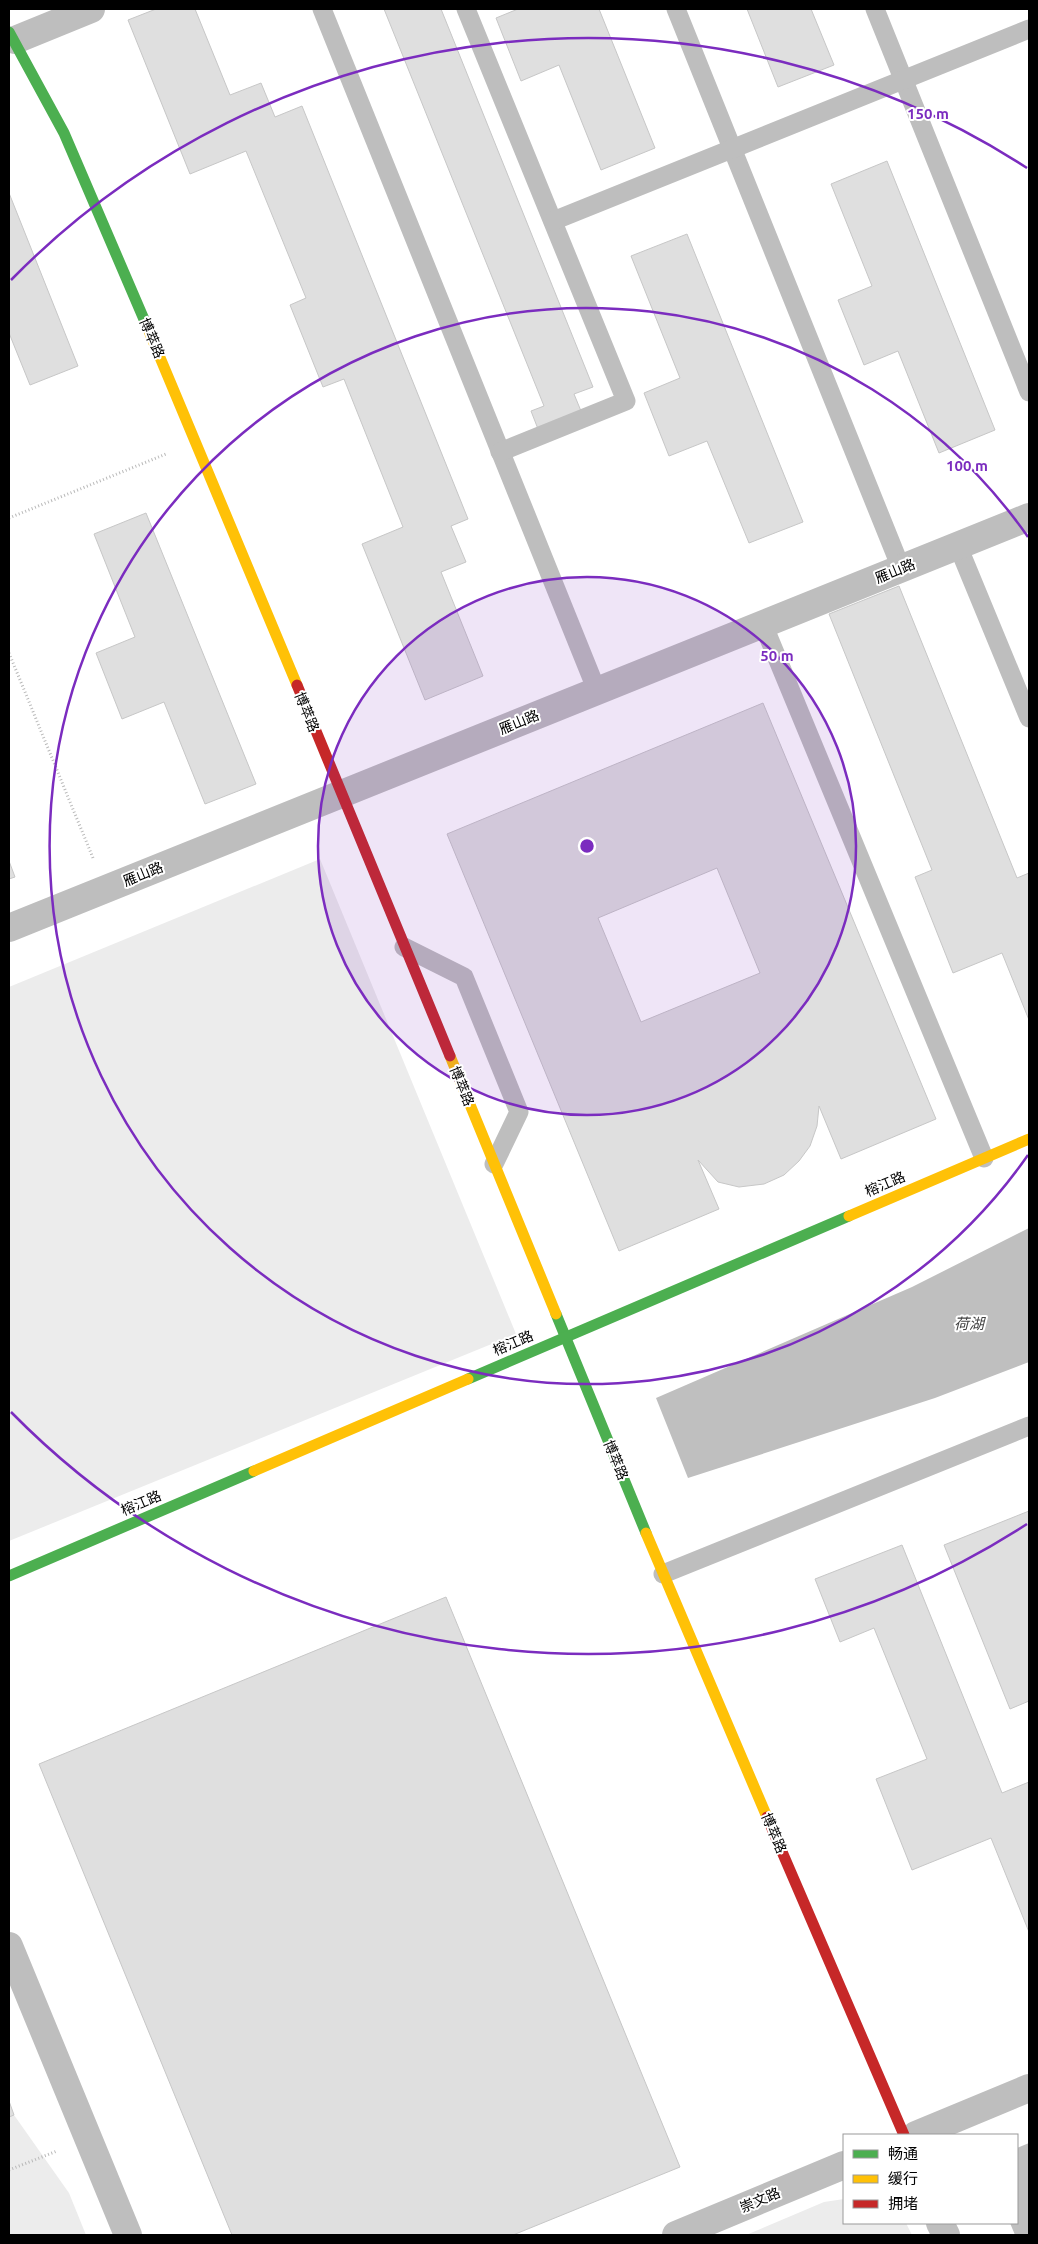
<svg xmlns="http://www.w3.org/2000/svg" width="1038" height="2244" font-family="Ubuntu,'Noto Sans SC',sans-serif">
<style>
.green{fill:#ececec}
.water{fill:#bfbfbf}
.building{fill:#dfdfdf;stroke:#c7c7c7;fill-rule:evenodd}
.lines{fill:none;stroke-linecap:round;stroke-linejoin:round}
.path{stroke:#b9b9b9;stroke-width:3;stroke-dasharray:1 2.5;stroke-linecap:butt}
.lane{stroke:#bebebe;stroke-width:19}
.street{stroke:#bebebe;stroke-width:28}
.fast{stroke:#4caf50;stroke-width:11}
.slow{stroke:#ffc107;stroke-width:11}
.jam{stroke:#c62828;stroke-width:11}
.ring{fill:none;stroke:#7b2cbf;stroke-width:2.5}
.labels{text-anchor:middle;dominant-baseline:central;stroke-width:4;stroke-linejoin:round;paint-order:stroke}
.street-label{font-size:14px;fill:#000;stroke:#fff}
.water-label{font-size:15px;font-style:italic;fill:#444;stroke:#fff}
.centre{fill:#7b2cbf;stroke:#fff;stroke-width:2.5}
.ring-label{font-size:15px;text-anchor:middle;font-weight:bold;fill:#7b2cbf;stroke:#fff;stroke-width:4;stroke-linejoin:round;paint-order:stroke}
</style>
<rect width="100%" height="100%" fill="#fff"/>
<g class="green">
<polygon points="320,859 516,1334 9,1541 9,987"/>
<polygon points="9,2101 14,2115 69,2193 86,2235 9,2235"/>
<polygon points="844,2199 844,2223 906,2223 912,2235 746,2235 824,2202"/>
</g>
<g class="water">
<polygon points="1029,1228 1029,1362 935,1398 688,1478 656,1398 912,1287"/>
<polygon points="1029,2143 1029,2235 1015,2235 1010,2223 1017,2223 1017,2148"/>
</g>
<g class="building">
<polygon points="156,9 195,9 230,95 261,83 275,117 302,106 468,519 451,526 466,562 441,572 483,676 425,700 362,544 403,527 344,379 323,387 290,305 306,298 246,151 190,174 128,20"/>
<polygon points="384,9 441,9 593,387 574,394 581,411 538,429 531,411 544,406"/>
<polygon points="518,9 599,9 655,148 601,170 559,65 521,81 496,18"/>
<polygon points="747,9 811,9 834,65 778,87"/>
<polygon points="887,161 995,430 939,453 898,351 864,365 838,300 872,286 831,184"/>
<polygon points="9,193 78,366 30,385 9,333"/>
<polygon points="687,234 803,522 749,543 707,441 669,456 644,393 680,378 631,256"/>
<polygon points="146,513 256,784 205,804 164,702 122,719 96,653 135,637 94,534"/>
<polygon points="899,586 1017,878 1029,873 1029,1020 1002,953 953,973 915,877 932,870 829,614"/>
<path d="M 763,703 L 936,1119 L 841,1159 L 819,1106 L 817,1126 L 810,1146 L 799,1161 L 784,1175 L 764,1184 L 739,1187 L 718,1182 L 698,1160 L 719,1209 L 619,1251 L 447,834 ZM 717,868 L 760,973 L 641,1022 L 598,918 Z"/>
<polygon points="9,861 15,877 9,879"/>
<polygon points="1029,1511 1029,1701 1010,1709 944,1545"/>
<polygon points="902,1545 1002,1793 1029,1782 1029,1932 991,1838 912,1870 876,1779 927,1759 874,1628 840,1642 815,1579"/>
<polygon points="446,1597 680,2167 513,2235 232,2235 39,1764"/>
<polygon points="9,2101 14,2115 9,2117"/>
</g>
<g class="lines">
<g class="path">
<polyline points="9,518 166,454"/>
<polyline points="9,653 93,858"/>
<polyline points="9,2170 57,2151"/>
</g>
<g class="lane">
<polyline points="322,9 597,691"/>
<polyline points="466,9 626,401 500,452"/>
<polyline points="676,9 901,568"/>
<polyline points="875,9 1029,392"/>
<polyline points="553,221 1029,29"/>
<polyline points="958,546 1029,718"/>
<polyline points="763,624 984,1158"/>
<polyline points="404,947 464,977 519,1112 494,1164"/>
<polyline points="663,1574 1029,1426"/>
</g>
<g class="street">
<polyline points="15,40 91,9"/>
<polyline points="9,928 1029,517"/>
<polyline points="9,1946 128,2235"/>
<polyline points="916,2135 1029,2088"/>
<polyline points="940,2223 946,2235"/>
<polyline points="676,2235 844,2165"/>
</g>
<g class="fast">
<polyline points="9,32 64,133 146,324"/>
<polyline points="556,1314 646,1533"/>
<polyline points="468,1379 849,1216"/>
<polyline points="9,1576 254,1471"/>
</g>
<g class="slow">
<polyline points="146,324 297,685"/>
<polyline points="450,1056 556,1314"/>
<polyline points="849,1216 1029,1139"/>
<polyline points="254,1471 468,1379"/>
<polyline points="646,1533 767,1817"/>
</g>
<g class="jam">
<polyline points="297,685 450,1056"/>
<polyline points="767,1817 904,2135"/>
</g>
</g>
<circle cx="587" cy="846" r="269" fill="#7b2cbf" fill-opacity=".12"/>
<g class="ring">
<circle cx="587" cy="846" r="269"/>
<path d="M1028 1155A538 538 0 1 1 1028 537"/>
<path d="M1027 1524A808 808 0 0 1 11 1412M11 280A808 808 0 0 1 1027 168"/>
</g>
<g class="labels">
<g class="street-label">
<text transform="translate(152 338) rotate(67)">博萃路</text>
<text transform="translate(895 571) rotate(-22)">雁山路</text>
<text transform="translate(307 712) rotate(68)">博萃路</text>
<text transform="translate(519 722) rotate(-22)">雁山路</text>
<text transform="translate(143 874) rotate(-22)">雁山路</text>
<text transform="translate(462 1086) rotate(68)">博萃路</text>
<text transform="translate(885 1184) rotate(-23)">榕江路</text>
<text transform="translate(513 1343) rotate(-23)">榕江路</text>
<text transform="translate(616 1460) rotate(68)">博萃路</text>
<text transform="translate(141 1503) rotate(-23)">榕江路</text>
<text transform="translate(774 1833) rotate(67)">博萃路</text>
<text transform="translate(760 2200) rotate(-23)">崇文路</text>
</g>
<g class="water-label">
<text x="969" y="1323">荷湖</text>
</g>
</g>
<circle cx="587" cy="846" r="8" class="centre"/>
<g class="ring-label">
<text x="928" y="119">150 m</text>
<text x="967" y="471">100 m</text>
<text x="777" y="661">50 m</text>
</g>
<rect width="1038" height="2244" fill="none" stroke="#000000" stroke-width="20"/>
<rect x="843" y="2134" width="175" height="90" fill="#ffffff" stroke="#999999"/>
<rect x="853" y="2150" width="25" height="8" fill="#4caf50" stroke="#999999"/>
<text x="888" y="2159" font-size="15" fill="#000000">畅通</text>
<rect x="853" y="2175" width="25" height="8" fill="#ffc107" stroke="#999999"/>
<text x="888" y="2184" font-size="15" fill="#000000">缓行</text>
<rect x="853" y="2200" width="25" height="8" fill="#c62828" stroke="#999999"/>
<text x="888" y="2209" font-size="15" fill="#000000">拥堵</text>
</svg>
